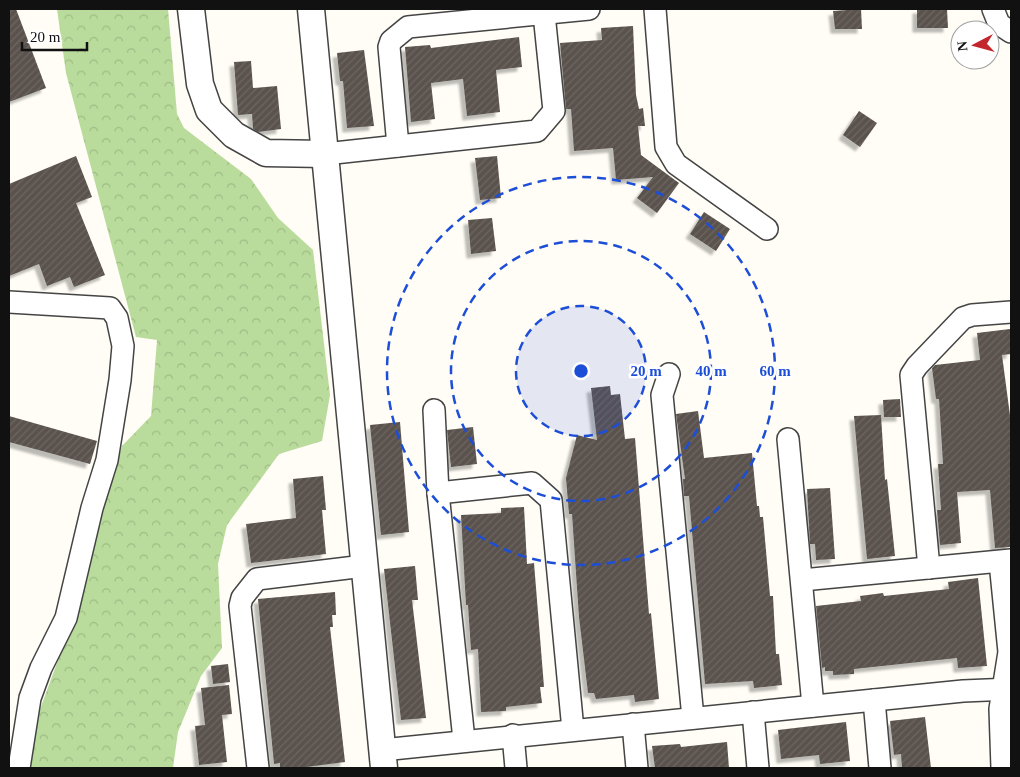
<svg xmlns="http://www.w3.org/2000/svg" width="1020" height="777" font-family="Georgia,serif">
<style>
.forest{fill:url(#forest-crowns)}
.building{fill:url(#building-hatch);filter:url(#shadow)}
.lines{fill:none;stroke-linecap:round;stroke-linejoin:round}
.minor-casing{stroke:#444;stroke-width:24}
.tertiary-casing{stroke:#444;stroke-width:29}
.minor{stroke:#fff;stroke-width:21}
.tertiary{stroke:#fff;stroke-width:26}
.ring{fill:none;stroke:#1d4ed8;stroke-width:2.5;stroke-dasharray:9 6}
.centre{fill:#1d4ed8;stroke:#fff;stroke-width:2.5}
.ring-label{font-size:15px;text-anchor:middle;font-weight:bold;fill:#1d4ed8;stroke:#fff;stroke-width:5;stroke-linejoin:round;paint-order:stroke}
</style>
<defs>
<pattern id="forest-crowns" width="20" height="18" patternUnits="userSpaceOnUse" patternTransform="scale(1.25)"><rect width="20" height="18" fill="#b9dc9c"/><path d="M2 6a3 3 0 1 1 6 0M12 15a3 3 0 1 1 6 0" fill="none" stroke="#9ebc85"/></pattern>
<pattern id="building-hatch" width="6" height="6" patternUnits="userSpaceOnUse" patternTransform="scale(1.25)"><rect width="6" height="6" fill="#5a524d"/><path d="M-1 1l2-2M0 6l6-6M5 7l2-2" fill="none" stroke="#6d6662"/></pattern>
<filter id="shadow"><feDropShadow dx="-4.5" dy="4.5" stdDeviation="1" flood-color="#0004"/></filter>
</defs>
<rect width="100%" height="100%" fill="#fffdf5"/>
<polygon class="forest" points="57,9 168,9 177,114 184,128 251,179 278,218 313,250 330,395 322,441 279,454 227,525 218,564 222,648 201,676 178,732 173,768 29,768 32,731 68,633 122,446 151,416 157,340 136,337 66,73"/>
<g class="building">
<polygon points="9,9 16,9 46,88 9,102"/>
<polygon points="861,9 862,29 835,29 833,11"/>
<polygon points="917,9 947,9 948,28 917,28"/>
<polygon points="633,26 636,95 639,109 643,108 645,126 638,126 641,155 679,183 657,213 637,198 653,177 616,180 613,148 574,151 571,109 566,109 560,43 602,40 601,28"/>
<polygon points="519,37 522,67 496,70 500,112 467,116 463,79 431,83 435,119 411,122 405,47 430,45 431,48"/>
<polygon points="364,50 374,126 347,128 343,81 340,81 337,53"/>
<polygon points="251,61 253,88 277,86 281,129 258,132 253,129 252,114 238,115 234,62"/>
<polygon points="859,111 877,123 860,147 843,135"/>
<polygon points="76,156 92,197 76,203 105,275 74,287 70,277 47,286 39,264 9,276 9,184"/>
<polygon points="497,156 501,198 480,200 475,158"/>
<polygon points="704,212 730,229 716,251 690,234"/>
<polygon points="492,218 496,251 471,254 468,220"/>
<polygon points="1010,329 1011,354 1002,355 1011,423 1011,547 995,548 990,490 957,492 961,543 940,545 937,510 941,510 938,464 943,464 939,399 936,399 932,368 935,365 980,360 977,333"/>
<polygon points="610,386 611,395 620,394 625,439 635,438 649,614 651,613 659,699 635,702 634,695 596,699 594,693 588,693 579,617 572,514 569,514 566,478 577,435 597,440 591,388"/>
<polygon points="900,399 901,417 884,417 883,400"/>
<polygon points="698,411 704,458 752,453 757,506 759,506 760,517 763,517 770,596 773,596 776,654 779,654 782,685 754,688 753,681 705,684 689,496 684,496 683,479 685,479 676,414"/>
<polygon points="881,415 885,480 887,479 895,556 867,559 854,416"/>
<polygon points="9,416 97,441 90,464 9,442"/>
<polygon points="400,422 409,532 381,535 370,425"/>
<polygon points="473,427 477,464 451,467 447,430"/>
<polygon points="323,476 326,510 322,510 326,554 251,563 246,524 296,518 293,479"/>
<polygon points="830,488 835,559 816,560 815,544 810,544 807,489"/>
<polygon points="524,507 527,564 534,563 544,687 540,687 542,703 506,707 506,711 481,712 478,649 471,650 468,605 466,605 461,515 501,513 501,508"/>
<polygon points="415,566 418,600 412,600 426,718 401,720 384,569"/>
<polygon points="978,578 987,666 958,668 957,658 854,669 854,674 833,675 833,671 825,671 825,667 822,668 816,606 861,601 860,596 883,593 884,596 949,589 948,582"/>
<polygon points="335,592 336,615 332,615 333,627 330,627 345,762 299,768 280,768 280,763 274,764 258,599"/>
<polygon points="228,664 230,682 213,684 211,666"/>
<polygon points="229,685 232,714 222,715 227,762 199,765 195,726 205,725 201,688"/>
<polygon points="925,717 931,768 902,768 901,754 894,755 890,721"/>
<polygon points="846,722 850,761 820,764 819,755 781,759 778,730"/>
<polygon points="727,742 729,768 655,768 652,746 680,744 681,747"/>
</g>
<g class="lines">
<defs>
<g id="minor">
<polyline points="655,9 666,147 676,164 767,229"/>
<polyline points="993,9 999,24 1011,32"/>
<polyline points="398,146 389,47 391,41 408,27 589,9"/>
<polyline points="325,154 537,131 554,111 544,14"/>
<polyline points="9,302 110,308 117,318 123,346 120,380 107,460 92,508 66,618 41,668 30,698 19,768"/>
<polyline points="669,374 662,395 693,718"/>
<polyline points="434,410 438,493 464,740"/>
<polyline points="788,439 813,706"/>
<polyline points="438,493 532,483 551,500 573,730"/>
<polyline points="1000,562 1009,652 1000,709 1002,768"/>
<polyline points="929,568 911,375 917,366 963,318 972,315 1011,312"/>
<polyline points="802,580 1011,560"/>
<polyline points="874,700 880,768"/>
<polyline points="753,712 758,768"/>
<polyline points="633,724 637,768"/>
<polyline points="513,735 516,768"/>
<polyline points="382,750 963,691 1011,689"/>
<polyline points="258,768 240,606 242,598 257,579 364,566"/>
</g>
<g id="tertiary">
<polyline points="191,9 200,84 209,110 234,135 266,153 325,154"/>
<polyline points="311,9 384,768"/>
</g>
</defs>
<use href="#minor" class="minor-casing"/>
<use href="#tertiary" class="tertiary-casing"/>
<use href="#minor" class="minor"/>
<use href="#tertiary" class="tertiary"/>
</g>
<circle cx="581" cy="371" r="65" fill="#1d4ed8" fill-opacity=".12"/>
<g class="ring">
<circle cx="581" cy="371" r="65"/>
<circle cx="581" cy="371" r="130"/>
<circle cx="581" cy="371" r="194"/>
</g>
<circle cx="581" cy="371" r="8" class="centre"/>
<g class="ring-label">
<text x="646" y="376">20 m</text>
<text x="711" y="376">40 m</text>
<text x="775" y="376">60 m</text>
</g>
<rect width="1020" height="777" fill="none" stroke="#111111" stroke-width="20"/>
<g transform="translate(975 45) rotate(264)"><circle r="24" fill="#ffffff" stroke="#a0a0a0"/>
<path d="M0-4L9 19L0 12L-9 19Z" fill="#c4262e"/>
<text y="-8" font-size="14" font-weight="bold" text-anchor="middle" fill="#111111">N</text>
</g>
<path d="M22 42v8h65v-8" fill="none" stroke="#111111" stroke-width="2.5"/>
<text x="30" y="42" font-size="15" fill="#111111" stroke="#ffffff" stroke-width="4" paint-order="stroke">20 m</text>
</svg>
